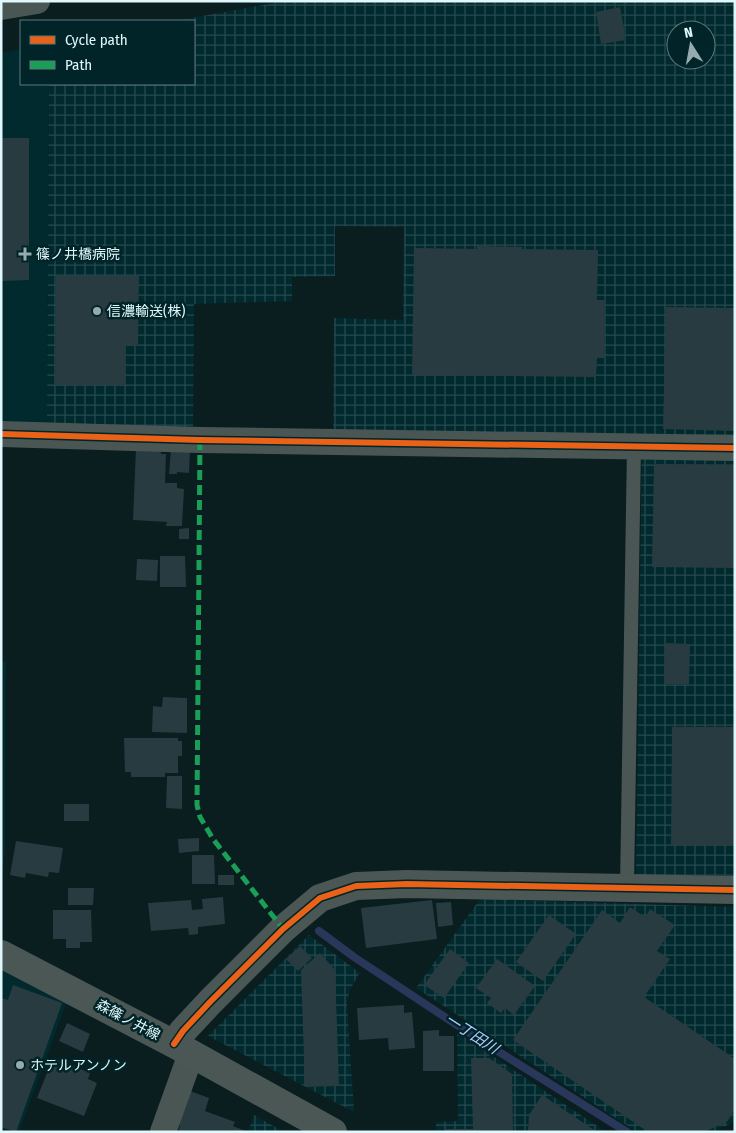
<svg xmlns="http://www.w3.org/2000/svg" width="736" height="1133" font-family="'Fira Sans Condensed','Noto Sans JP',sans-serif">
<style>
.built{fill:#012a2f}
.industrial{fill:url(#industrial-grid);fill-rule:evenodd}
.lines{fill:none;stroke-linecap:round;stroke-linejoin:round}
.stream{stroke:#28375a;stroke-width:8}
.building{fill:#283b41}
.lane{stroke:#4a5654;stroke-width:14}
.street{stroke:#4a5654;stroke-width:26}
.secondary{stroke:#4b5755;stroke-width:28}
.quiet{stroke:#1a9f57;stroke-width:5;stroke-dasharray:10 5;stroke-linecap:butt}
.cycleway-casing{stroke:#012428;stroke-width:9}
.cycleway{stroke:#ea6118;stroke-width:6}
.poi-dot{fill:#95abae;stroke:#012428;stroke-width:2}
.labels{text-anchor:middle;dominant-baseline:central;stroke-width:5;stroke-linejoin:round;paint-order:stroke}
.poi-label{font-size:14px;fill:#e0f8fb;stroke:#012428;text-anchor:start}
.street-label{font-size:14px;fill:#e0f8fb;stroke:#012428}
.water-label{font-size:15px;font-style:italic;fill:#b1c9ff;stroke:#012428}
</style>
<defs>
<pattern id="industrial-grid" width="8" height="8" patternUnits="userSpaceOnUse" patternTransform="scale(1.25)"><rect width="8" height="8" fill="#012a2f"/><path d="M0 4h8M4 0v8" fill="none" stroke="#264a4e"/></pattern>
</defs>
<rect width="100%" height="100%" fill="#0a1d1f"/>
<g class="built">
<polygon points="21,49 21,84 49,84 47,426 1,425 1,53"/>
<polygon points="6,661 5,851 1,880 1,662"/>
<polygon points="1,966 67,1001 19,1132 1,1131"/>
</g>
<g class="industrial">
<path d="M 285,1 L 735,1 L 735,876 L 636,875 L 642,441 L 333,434 L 334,318 L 403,320 L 404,227 L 335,226 L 335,276 L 292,277 L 292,301 L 194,304 L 193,428 L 47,426 L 49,84 L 194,84 L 194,21 L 175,21 ZM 676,30 L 706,30 L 706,60 L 676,60 Z"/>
<polygon points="480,899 735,907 735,1122 711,1132 637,1132 416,988"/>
<polygon points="309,935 360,973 350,989 347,1005 354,1112 208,1036"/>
<polygon points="457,1032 606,1132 436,1132 436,1122 458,1121"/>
<polygon points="254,1115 284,1132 248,1132"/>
</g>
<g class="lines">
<polyline class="stream" points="319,931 354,957 472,1035 627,1132"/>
</g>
<g class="building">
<polygon points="620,7 626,40 601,44 596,12"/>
<polygon points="1,138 29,138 29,280 1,281"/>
<polygon points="477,246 522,247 522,249 598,250 597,300 605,300 604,358 597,358 596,377 412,375 414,248 477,249"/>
<polygon points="56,276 139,276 138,346 126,345 125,385 55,385"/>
<polygon points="666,307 735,308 735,431 663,429"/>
<polygon points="136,448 161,449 161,454 166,454 165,483 177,483 177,488 184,489 182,526 166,526 167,522 133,520"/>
<polygon points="171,449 190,450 189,473 177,472 177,474 169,474"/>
<polygon points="654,464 735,465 735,568 652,567"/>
<polygon points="189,528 189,539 179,539 179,529"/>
<polygon points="160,556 185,556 186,587 160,587"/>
<polygon points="137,559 158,560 157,581 136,580"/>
<polygon points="665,643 690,644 689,684 664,684"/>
<polygon points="163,697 187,698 187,733 152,732 153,706 162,707"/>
<polygon points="672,727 735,727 735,846 671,846"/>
<polygon points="124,738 178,738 178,741 182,741 182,756 178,756 178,773 165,773 165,777 131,777 131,772 125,772"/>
<polygon points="167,776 182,776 182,809 166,808"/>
<rect x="64" y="804" width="25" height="17"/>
<polygon points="199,838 199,851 179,853 178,839"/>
<polygon points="16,841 63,848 59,873 49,872 48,877 26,873 25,878 10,875"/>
<polygon points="192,855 214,855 215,884 192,884"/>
<rect x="218" y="875" width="16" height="10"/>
<polygon points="68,888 94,888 93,905 68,905"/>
<polygon points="223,897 225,924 198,927 198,934 189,935 188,928 151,931 148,903 191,900 192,910 203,909 202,899"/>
<polygon points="432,900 437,939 366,948 361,908"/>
<polygon points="451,902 453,925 438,927 436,903"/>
<polygon points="630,907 645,917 650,909 675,925 657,951 670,959 644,997 735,1059 735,1110 726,1123 703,1132 648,1132 513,1040 602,910 620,923"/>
<polygon points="53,910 91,910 92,942 80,942 80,948 66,948 66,939 53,939"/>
<polygon points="549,915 576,934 543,981 516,962"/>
<polygon points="300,946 312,958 298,971 286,959"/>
<polygon points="450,949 469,963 444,998 424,985"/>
<polygon points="320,953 335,970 339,1086 305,1087 301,970"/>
<polygon points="497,959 535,986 514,1015 505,1008 501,1013 487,1003 491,998 476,988"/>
<polygon points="13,985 62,1003 16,1132 1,1127 1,998 8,1000"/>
<polygon points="404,1005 404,1013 412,1012 415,1048 389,1050 388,1038 359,1040 357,1008"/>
<polygon points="67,1023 90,1034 83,1052 59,1041"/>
<polygon points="439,1030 439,1036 454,1036 454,1071 423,1071 423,1031"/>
<polygon points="53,1058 90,1073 88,1079 97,1083 84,1116 37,1098"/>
<polygon points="471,1058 489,1058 512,1074 513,1132 444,1132 444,1129 473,1129"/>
<polygon points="190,1091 209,1098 205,1111 235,1122 233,1126 248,1132 178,1132 180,1125 178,1124"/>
<polygon points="542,1095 597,1132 528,1132 529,1115"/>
</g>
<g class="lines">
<polyline class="lane" points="627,888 634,446"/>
<g class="street">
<polyline points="1,7 37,1"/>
<polyline points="1,434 200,440 735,448"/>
<polyline points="163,1132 191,1054"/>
</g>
<g class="secondary">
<polyline points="1,954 174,1044 333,1132"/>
<polyline points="174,1044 183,1031 210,1002 283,929 320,898 356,886 407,884 735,890"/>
</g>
<polyline class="quiet" points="200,440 197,805 200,817 213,839 283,929"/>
<defs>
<g id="cycleway">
<polyline points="1,434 200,440 735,448"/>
<polyline points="174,1044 183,1031 210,1002 283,929 320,898 356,886 407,884 735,890"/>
</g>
</defs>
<use href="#cycleway" class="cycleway-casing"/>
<use href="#cycleway" class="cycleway"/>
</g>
<g class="poi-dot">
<path d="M22.5 246.5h5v5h5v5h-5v5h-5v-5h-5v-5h5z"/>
<circle cx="97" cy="311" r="5"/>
<circle cx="20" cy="1065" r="5"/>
</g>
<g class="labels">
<g class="poi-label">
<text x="36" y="254">篠ノ井橋病院</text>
<text x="107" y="311">信濃輸送(株)</text>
<text x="30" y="1065">ホテルアンノン</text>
</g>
<g class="street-label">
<text transform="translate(128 1020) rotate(28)">森篠ノ井線</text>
</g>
<g class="water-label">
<text transform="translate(472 1034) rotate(33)">一丁田川</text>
</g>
</g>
<rect width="736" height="1133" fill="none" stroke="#e0f8fb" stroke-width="5"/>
<rect x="20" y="20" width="175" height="65" fill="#012428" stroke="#5a797c"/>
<rect x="30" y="36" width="25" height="8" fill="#ea6118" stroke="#5a797c"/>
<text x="65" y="45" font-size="15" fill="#e0f8fb">Cycle path</text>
<rect x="30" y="61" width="25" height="8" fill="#1a9f57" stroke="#5a797c"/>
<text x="65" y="70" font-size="15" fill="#e0f8fb">Path</text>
<g transform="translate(691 45) rotate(349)"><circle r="24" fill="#012428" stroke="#5a797c"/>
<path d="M0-4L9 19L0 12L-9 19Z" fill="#95abae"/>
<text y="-8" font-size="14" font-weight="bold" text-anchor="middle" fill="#e0f8fb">N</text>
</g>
</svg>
